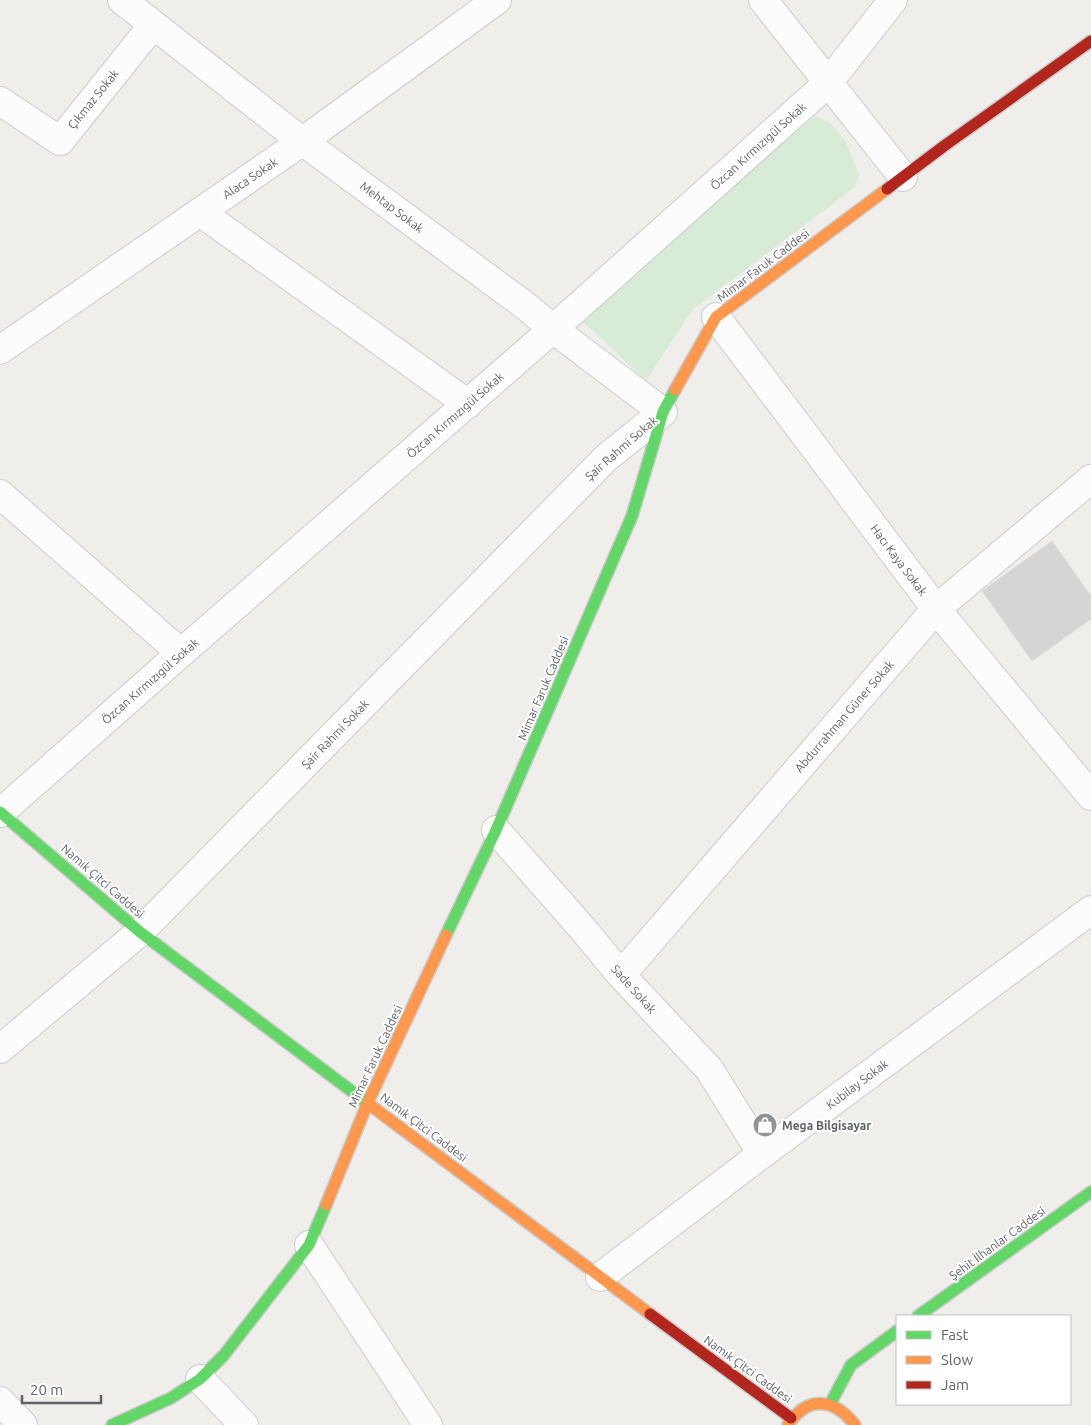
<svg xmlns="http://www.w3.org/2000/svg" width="1091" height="1425" font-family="Ubuntu,sans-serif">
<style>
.green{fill:#d8ebd6}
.building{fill:#d6d5d3;stroke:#deddd9}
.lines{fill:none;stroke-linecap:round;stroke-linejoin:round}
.street-casing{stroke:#cbcccc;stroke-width:30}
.fast-casing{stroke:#cacacb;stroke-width:14}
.slow-casing{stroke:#cacacb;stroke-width:14}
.jam-casing{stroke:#cacacb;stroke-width:14}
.street{stroke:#fdfcfc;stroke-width:28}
.fast{stroke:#63d668;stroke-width:11}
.slow{stroke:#ff974d;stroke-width:11}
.jam{stroke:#b3261e;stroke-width:11}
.labels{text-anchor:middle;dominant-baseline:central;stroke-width:4;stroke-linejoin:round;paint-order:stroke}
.street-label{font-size:12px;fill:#5f6368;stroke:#fff}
.poi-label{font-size:12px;font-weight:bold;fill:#5f6368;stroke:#fff;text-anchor:start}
</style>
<rect width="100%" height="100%" fill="#efeeea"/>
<polygon class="green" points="815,116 829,122 845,140 859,175 855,187 692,310 646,381 579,318"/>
<polygon class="building" points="1052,541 1091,596 1091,619 1032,661 982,591"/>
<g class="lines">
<defs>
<g id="street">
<polyline points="763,0 903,177"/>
<polyline points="0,101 60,141 153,25"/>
<polyline points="200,212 468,404"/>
<polyline points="716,317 936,609 1091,796"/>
<polyline points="0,350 303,141 497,0"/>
<polyline points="0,494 181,653"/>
<polyline points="0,813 181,653 553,329 828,83 893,0"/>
<polyline points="496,830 582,928 621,975 709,1069 762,1154"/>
<polyline points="621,975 936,609 1091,479"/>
<polyline points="0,1049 140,932 606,458 663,412 553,329 527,307 294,135 122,0"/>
<polyline points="309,1245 428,1425"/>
<polyline points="600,1277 762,1154 1091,910"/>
<polyline points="200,1379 244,1425"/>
<polyline points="0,1401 23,1425"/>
</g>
<g id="fast">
<polyline points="0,812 140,932 370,1105"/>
<polyline points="446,935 496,830 632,516 663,412 675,390"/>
<polyline points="918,1316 1091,1192"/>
<polyline points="830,1404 851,1365 897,1331"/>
<polyline points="112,1425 171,1398 200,1379 224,1355 309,1245 326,1205"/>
</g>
<g id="slow">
<polyline points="675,390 716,317 887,189"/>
<polyline points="370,1105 650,1314"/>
<polyline points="326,1205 368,1102 446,935"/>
<path d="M 788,1425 C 808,1395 834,1398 855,1425"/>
</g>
<g id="jam">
<polyline points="887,189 944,146 1091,41"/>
<polyline points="650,1314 791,1418"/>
</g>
</defs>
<use href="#street" class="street-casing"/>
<use href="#fast" class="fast-casing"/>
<use href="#slow" class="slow-casing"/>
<use href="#jam" class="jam-casing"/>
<use href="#street" class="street"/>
<use href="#fast" class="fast"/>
<use href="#slow" class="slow"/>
<use href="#jam" class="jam"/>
</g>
<defs>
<symbol id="shop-disc" viewBox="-11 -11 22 22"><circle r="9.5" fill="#919496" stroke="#fff"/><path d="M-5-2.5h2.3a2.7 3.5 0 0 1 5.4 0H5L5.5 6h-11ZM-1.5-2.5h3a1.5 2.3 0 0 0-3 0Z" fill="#fff"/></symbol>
</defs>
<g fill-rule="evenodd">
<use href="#shop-disc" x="751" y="1111" width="28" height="28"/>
</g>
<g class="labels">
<g class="street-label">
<text transform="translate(93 99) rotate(-51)">Çıkmaz Sokak</text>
<text transform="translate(758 146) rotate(-42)">Özcan Kırmızıgül Sokak</text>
<text transform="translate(250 178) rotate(-34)">Alaca Sokak</text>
<text transform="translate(392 207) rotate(37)">Mehtap Sokak</text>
<text transform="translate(763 265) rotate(-37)">Mimar Faruk Caddesi</text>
<text transform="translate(455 415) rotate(-41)">Özcan Kırmızıgül Sokak</text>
<text transform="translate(621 448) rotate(-41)">Şair Rahmi Sokak</text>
<text transform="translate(899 560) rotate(53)">Hacı Kaya Sokak</text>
<text transform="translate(150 681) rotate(-41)">Özcan Kırmızıgül Sokak</text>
<text transform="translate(543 688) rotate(-67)">Mimar Faruk Caddesi</text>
<text transform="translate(844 716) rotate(-49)">Abdurrahman Güner Sokak</text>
<text transform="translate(335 734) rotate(-46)">Şair Rahmi Sokak</text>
<text transform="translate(103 881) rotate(41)">Namık Çitci Caddesi</text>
<text transform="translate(634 989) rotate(48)">Sade Sokak</text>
<text transform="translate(375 1056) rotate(-65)">Mimar Faruk Caddesi</text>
<text transform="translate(857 1084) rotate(-37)">Kubilay Sokak</text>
<text transform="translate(424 1127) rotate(37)">Namık Çitci Caddesi</text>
<text transform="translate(997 1243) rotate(-36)">Şehit İlhanlar Caddesi</text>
<text transform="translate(748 1369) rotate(36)">Namık Çitci Caddesi</text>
</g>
<g class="poi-label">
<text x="782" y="1125">Mega Bilgisayar</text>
</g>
</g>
<rect x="896" y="1315" width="175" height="90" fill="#ffffff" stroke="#bfc1c3"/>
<rect x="906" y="1331" width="25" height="8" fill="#63d668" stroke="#bfc1c3"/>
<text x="941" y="1340" font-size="15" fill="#5f6368">Fast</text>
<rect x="906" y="1356" width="25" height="8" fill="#ff974d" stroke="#bfc1c3"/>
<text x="941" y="1365" font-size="15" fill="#5f6368">Slow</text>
<rect x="906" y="1381" width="25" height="8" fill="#b3261e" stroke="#bfc1c3"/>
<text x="941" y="1390" font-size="15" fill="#5f6368">Jam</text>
<path d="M22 1395v8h79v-8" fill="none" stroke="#5f6368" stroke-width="2.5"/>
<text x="30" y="1395" font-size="15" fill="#5f6368" stroke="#ffffff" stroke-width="4" paint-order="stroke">20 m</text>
</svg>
